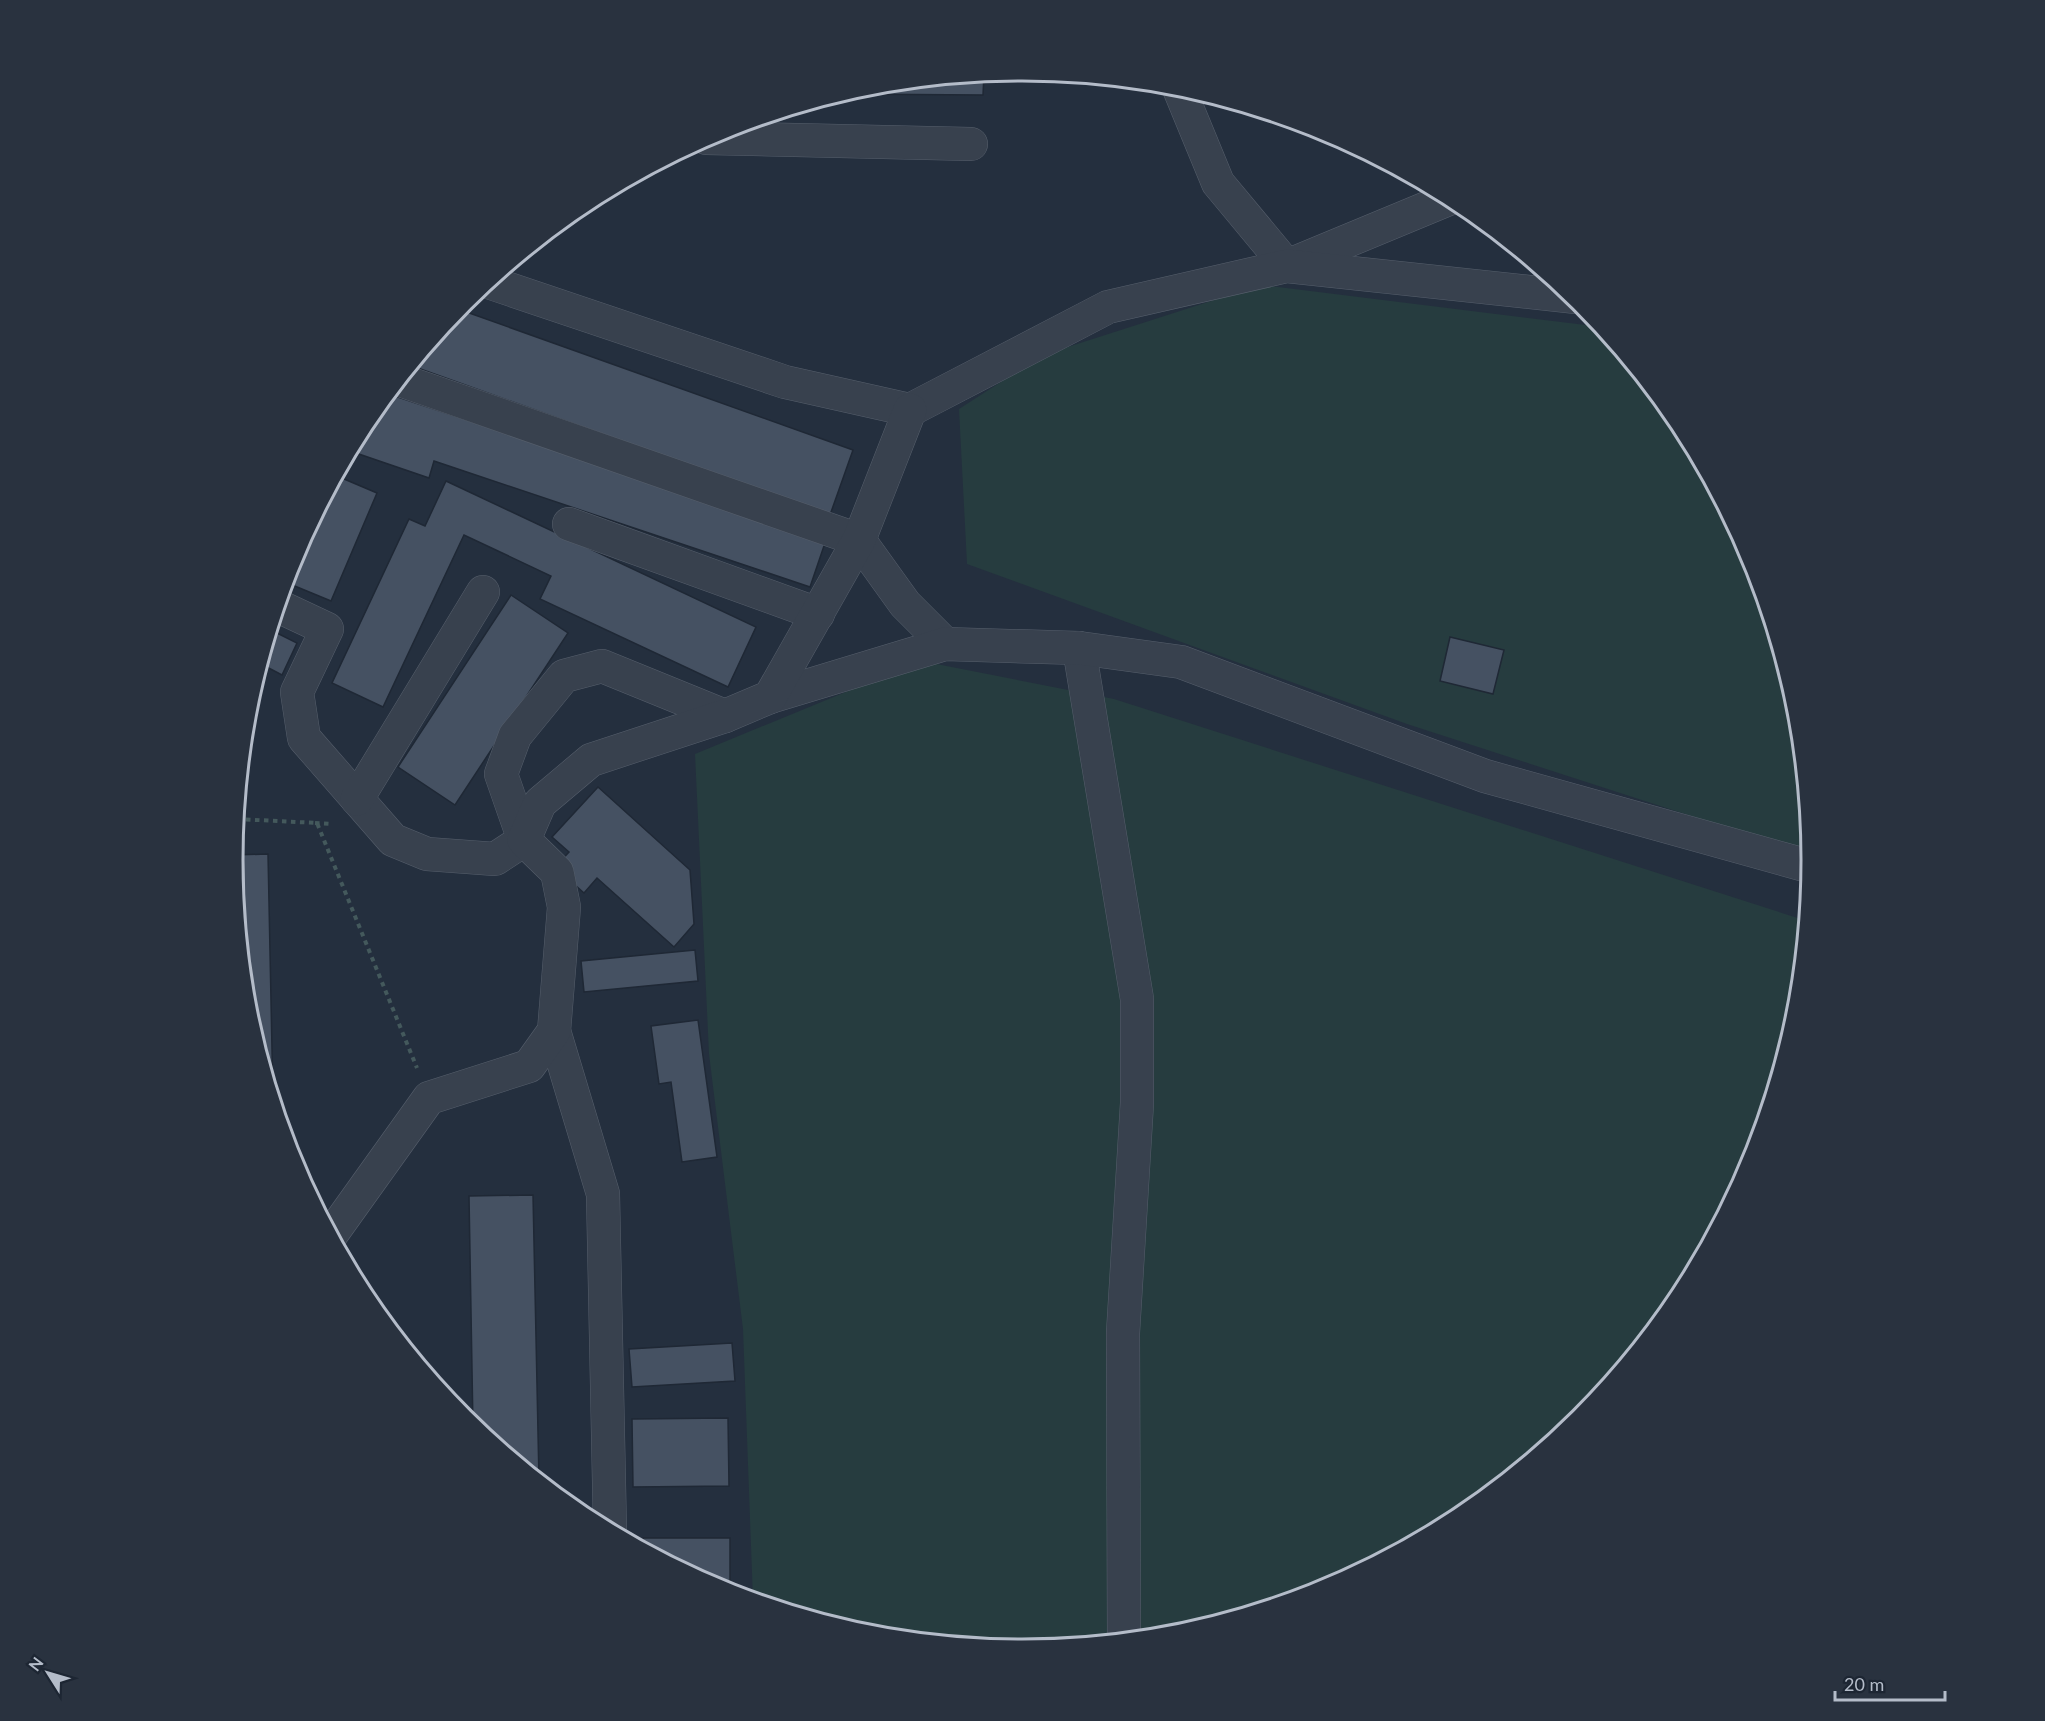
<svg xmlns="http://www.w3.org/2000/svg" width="2045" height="1721" font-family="Lato,sans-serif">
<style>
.green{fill:#263c3f}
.building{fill:#455162;stroke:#1f2835;stroke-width:1.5}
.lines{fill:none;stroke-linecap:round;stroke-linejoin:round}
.minor-casing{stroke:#565f6c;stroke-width:34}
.path{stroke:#44595c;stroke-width:4;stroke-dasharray:4.5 4.5;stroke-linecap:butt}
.minor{stroke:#38414e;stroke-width:33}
.rim{fill:none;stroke:#b4bcc9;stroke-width:3}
</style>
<rect width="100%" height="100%" fill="#242f3e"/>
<g class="green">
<polygon points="1261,285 1602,327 1680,422 1752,558 1797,707 1812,855 1407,724 967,564 959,409 1043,355"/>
<polygon points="921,661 1114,699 1807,921 1797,1015 1752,1163 1679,1300 1581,1419 1461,1518 1325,1590 1176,1635 1022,1650 868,1635 753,1600 743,1329 709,1054 695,754"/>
</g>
<g class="building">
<polygon points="984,74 983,95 842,94 869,86"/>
<polygon points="458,309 853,450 830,515 412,366"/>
<polygon points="389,394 826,540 810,587 434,461 429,478 350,451 366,421"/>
<polygon points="337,476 377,493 331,601 285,582 293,558"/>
<polygon points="446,481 756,627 728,687 540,599 551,576 464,535 383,707 332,683 409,519 425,526"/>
<polygon points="511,595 568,633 455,805 398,767"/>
<polygon points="271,630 297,643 282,675 261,664"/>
<polygon points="1450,637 1504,650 1493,694 1440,681"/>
<polygon points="598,787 690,870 694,924 674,947 597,878 584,893 555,867 569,852 552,837"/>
<polygon points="268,854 273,1098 248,1014 233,860 233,855"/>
<polygon points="695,950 698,981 584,992 581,961"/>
<polygon points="698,1020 717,1157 682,1162 671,1082 659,1084 651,1026"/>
<polygon points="533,1195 539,1480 473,1427 469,1196"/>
<polygon points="732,1343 735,1381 632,1387 629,1349"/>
<polygon points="728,1418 729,1486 633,1487 632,1419"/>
<polygon points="643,1538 730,1538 730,1593 720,1590 643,1549"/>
</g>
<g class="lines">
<defs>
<g id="minor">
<polyline points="1178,86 1218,183 1287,266 1451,198"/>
<polyline points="706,138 971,144"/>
<polyline points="488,282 785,382 910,410 1108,307 1287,266 1576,297"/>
<polyline points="400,380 859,540 905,604 945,644"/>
<polyline points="569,524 818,614"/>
<polyline points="278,606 327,629 297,692 304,738 393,840 427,854 495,859 524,840 501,774 515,736 564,676 602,666 725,716"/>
<polyline points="1079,648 1137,999 1137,1103 1123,1333 1124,1641"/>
<polyline points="770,697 945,644 1079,648 1181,662 1485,776 1812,867"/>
<polyline points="357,799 483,592"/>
<polyline points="554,1031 603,1194 610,1531"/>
<polyline points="331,1235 429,1098 529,1066 554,1031 564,907 557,872 524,840 540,803 591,760 725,716 770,697 859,540 910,410"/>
</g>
</defs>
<use href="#minor" class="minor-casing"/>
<g class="path">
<polyline points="237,819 317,823 417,1068"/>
<polyline points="315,823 332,824"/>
</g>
<use href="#minor" class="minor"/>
</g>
<path d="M0 0H2045V1721H0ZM243 860a779 779 0 1 1 1558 0a779 779 0 1 1-1558 0Z" fill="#29323f" fill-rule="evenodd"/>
<path class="rim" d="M243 860a779 779 0 1 1 1558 0a779 779 0 1 1-1558 0Z"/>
<g transform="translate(48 1673) rotate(307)" stroke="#1d2633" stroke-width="4.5" paint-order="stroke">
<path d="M0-4.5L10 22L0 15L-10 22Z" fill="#b4bcc9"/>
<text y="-9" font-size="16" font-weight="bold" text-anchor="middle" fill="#b4bcc9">N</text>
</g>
<path d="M1835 1691v9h110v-9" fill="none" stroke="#b4bcc9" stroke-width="3"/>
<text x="1844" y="1691" font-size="18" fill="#b4bcc9" stroke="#1d2633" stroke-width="4.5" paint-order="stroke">20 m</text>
</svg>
